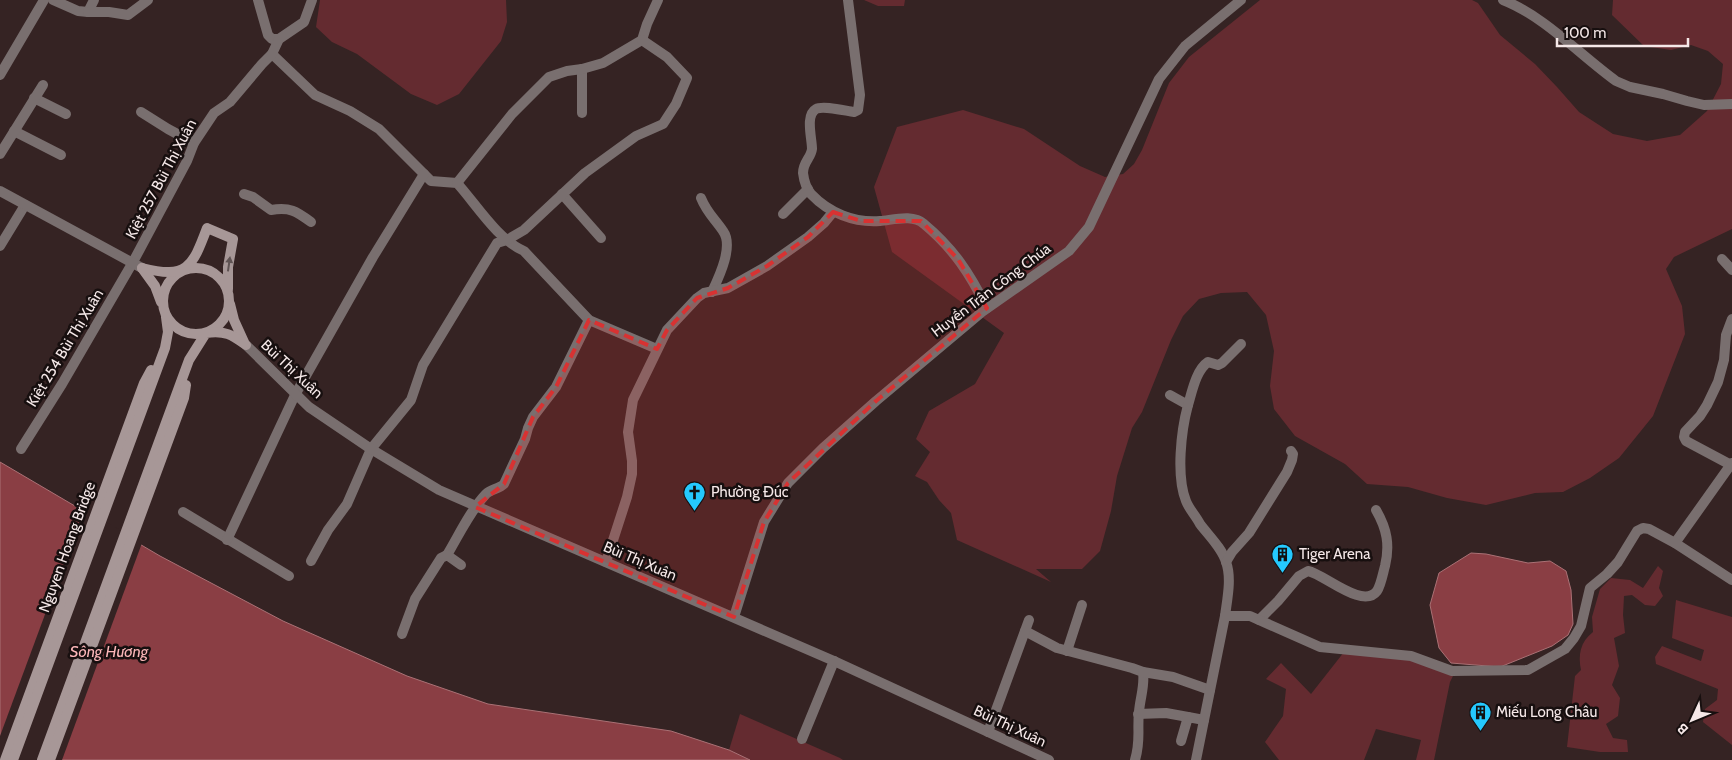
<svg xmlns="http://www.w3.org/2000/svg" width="1732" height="760" font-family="Cabin,sans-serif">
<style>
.green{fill:#642b30}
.water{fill:#8a3e44;stroke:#aa7175}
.pier{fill:#352323}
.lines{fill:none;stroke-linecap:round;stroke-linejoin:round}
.minor{stroke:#796f6f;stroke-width:10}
.tertiary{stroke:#796f6f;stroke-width:10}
.secondary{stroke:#a79797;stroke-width:10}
.oneway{fill:#5f5353}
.marked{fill:#d83232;fill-opacity:0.2;stroke:#d83232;stroke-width:4;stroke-dasharray:10 6;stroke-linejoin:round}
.labels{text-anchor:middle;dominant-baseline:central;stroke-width:5;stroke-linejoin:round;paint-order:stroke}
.street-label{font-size:15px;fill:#f5e8e8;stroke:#170f0f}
.poi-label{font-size:15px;fill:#f5e8e8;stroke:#170f0f;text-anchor:start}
.water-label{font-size:16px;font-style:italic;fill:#fbb6b8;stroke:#170f0f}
</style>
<rect width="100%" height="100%" fill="#352323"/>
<g class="green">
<polygon points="320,0 506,0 507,22 501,41 459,94 437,105 411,94 357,54 332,42 316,27"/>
<polygon points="864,0 905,0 904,6 878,6"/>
<polygon points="1260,0 1472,0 1478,3 1500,35 1535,64 1557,87 1579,112 1613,134 1647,141 1680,135 1707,111 1721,84 1723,64 1708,51 1691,45 1671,50 1644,46 1612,15 1613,0 1732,0 1732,229 1674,257 1666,269 1682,306 1685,334 1653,416 1619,458 1590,478 1563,492 1535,493 1486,505 1447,498 1408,487 1367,484 1345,464 1295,436 1274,409 1270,386 1274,351 1266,315 1247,292 1221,293 1199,299 1183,316 1171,340 1142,412 1132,428 1117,476 1111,511 1100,551 1082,569 1036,569 1051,582 957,540 951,513 939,500 927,482 915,476 930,452 916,439 929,411 975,384 1004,333 892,252 874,187 897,127 963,110 1024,129 1080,166 1105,177 1123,174 1134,164 1142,150 1169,83 1189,57"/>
<path d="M 1658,566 L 1663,571 L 1659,588 L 1663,596 L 1655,606 L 1645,605 L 1632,595 L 1624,596 L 1623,615 L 1625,633 L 1614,638 L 1619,666 L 1612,685 L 1620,698 L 1618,716 L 1606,724 L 1613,738 L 1627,740 L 1628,752 L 1600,752 L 1567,747 L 1575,676 L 1581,670 C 1578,655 1580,642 1593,632 L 1592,617 L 1600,589 L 1611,578 L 1630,580 L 1643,588 Z"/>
<polygon points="1676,600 1732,617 1732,745 1703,722 1705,709 1717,700 1718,689 1656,664 1655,657 1662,646 1701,661 1704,650 1672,638"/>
<polygon points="1344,652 1414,652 1454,674 1450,682 1434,760 1416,760 1421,740 1376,729 1364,760 1279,760 1265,742 1283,716 1286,689 1266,679 1281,663 1311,694"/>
<polygon points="740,714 840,758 843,760 750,760 729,750"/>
</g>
<g class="water">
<polygon points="0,462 160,556 283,621 407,676 488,704 671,731 729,750 750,760 0,760"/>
<polygon points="1471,553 1486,554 1528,563 1550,561 1566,571 1571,590 1573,624 1568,635 1552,646 1500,667 1451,663 1439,648 1430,605 1439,573"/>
</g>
<polygon class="pier" points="84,509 142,543 62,760 0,760 0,736"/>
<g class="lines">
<g class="minor">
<polyline points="53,0 78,11 88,12 94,0"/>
<polyline points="258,0 268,35 272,39 279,39"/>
<path d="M 848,0 L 860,95 L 858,110 L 854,112 C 846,111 823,105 816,109 C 805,115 812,138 812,149 C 811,158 803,162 803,173 C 804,181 806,188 811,194 C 829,213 854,223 880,221 C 893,220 913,214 924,224 C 954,249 970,274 987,308"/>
<path d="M 1503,0 C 1544,16 1580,55 1616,81 L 1630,87 L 1663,94 L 1687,101 L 1704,105 L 1732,104"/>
<polyline points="88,12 109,12 128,15 148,0"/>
<path d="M 272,54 L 315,95 L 350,111 L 379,129 L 431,181 L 457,183 C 476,204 498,240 524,251 L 589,320 L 657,349"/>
<polyline points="0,75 44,0"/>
<polyline points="34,98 66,114"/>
<polyline points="141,112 168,129 194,143"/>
<polyline points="582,113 582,69"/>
<polyline points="14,131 61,155"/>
<polyline points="0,154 43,85"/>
<polyline points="457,183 512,114 549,77 567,71 582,69 603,63 642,40 647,24 658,0"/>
<path d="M 244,194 L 253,197 L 271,210 C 290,207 296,211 311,222"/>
<polyline points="562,194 601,238"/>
<path d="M 701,198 C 707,213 715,219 723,231 C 734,246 719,277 712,292"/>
<polyline points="783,214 808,189"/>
<polyline points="0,246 25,205"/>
<polyline points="1722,259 1732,270"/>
<path d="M 1170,395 L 1188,405 C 1181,431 1176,476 1186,501 C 1189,509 1196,516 1200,524 C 1209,536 1222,548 1226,562 C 1232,578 1227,600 1225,616"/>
<path d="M 1188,405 C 1192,392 1196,370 1208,362 L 1218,365 L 1222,363 L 1241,344"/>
<polyline points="21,449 62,384 133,262 187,161 194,143 214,113 230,102 262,64 272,54 279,39 304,22 312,0"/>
<polyline points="1731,465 1686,441 1684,437 1685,432 1700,416 1707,405 1718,382 1724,360 1726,335 1732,319"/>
<polyline points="183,512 289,576"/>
<polyline points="227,540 295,395 373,257 424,174"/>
<polyline points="1675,543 1732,463"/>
<path d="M 447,555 C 459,535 470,511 486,494 C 491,489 499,489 504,484 L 525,439 L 528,428 L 533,417 L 556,387 L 589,320"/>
<polyline points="311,561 328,530 347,504 371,449 411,400 423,365 497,243 507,240 524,230 585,173 636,136 663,124 676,104 687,78 667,57 642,40"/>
<polyline points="606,562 627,497 632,474 632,461 628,432 633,400 667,330 697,298 704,293 728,288 767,266 808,237 824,223 833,212"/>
<polyline points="1226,562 1232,552 1249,533 1287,472 1292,460 1293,454 1291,451"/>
<path d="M 1259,620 L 1278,601 L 1299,576 L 1308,571 C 1324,574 1363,610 1377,591 C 1381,585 1383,573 1385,566 C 1390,545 1387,529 1376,510"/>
<path d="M 1025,631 L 1057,648 L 1132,668 L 1143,672 C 1145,686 1140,698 1139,712 C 1137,731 1141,740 1135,760"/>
<polyline points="402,634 415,599 441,558 447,555 461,565"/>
<polyline points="1067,651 1082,605"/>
<polyline points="1143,672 1173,677 1210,690"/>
<polyline points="1138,714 1166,713 1188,717"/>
<polyline points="988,732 1029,620"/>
<polyline points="802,739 834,661"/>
<polyline points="1181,741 1188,717 1204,720"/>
<polyline points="1196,760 1225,616 1250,616 1320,647 1411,656 1452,671 1528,670 1565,649 1574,638 1581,626 1590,588 1607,574 1618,562 1637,531 1643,528 1649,529 1675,543 1732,580"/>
</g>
<g class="tertiary">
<polyline points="0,191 142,268"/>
<polyline points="246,345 309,407 371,449 439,490 834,661 1049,760"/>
<polyline points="734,617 764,522 788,483 823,448 876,401 982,312 1069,251 1089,227 1159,79 1185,46 1241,0"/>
</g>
<g class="secondary">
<circle cx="196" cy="301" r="33"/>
<path d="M 142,268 C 187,279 192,268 207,228 L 233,239 L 228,267 L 228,289"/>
<polyline points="142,268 155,286 161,302"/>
<polyline points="230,304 234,320 244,342"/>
<polyline points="5,760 144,383 151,370"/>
<polyline points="13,760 165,348 168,332 166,317"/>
<path d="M 42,760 L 189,360 L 206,333 C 225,330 232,335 246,345"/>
<polyline points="50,760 184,398 186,385"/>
</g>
</g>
<defs><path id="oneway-solid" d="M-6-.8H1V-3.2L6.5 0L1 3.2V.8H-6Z" transform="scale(1.25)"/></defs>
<use class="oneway" href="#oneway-solid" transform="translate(229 264) rotate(-82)"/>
<path class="marked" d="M 833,212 L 861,221 L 921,221 L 958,259 L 987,308 L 876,401 L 788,483 L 764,522 L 734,617 L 475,507 L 504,484 L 533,417 L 556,387 L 589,320 L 657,349 L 667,330 L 697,298 L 728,288 L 767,266 L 808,237 Z"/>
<defs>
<symbol id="church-pin" viewBox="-11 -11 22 30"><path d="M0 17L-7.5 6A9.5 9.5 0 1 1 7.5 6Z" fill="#25c9fe" stroke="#170f0f"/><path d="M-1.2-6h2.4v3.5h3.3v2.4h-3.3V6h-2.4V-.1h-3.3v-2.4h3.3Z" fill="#111"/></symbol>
<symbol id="building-pin" viewBox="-11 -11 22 30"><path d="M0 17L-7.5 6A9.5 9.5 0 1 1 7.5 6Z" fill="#25c9fe" stroke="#170f0f"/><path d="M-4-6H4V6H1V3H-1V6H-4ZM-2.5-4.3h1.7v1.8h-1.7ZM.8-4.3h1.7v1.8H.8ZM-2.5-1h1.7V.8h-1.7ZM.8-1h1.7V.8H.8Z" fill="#111"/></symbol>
</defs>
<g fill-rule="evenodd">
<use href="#church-pin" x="682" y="480" width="25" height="34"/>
<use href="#building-pin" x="1270" y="542" width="25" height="34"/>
<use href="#building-pin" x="1468" y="700" width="25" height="34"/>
</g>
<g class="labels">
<g class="street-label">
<text transform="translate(161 179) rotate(-62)">Kiệt 257 Bùi Thị Xuân</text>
<text transform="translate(991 290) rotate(-37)">Huyền Trân Công Chúa</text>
<text transform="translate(65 348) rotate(-59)">Kiệt 254 Bùi Thị Xuân</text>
<text transform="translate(292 369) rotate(43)">Bùi Thị Xuân</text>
<text transform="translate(67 547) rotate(-70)">Nguyen Hoang Bridge</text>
<text transform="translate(640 561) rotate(23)">Bùi Thị Xuân</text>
<text transform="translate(1010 726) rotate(25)">Bùi Thị Xuân</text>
</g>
<g class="poi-label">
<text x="711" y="492">Phường Đúc</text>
<text x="1299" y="554">Tiger Arena</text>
<text x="1496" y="712">Miếu Long Châu</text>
</g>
<g class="water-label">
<text x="109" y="651">Sông Hương</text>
</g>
</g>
<g transform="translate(1692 720) rotate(226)" stroke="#170f0f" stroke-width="4" paint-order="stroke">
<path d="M0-4L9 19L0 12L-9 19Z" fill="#f5e8e8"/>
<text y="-8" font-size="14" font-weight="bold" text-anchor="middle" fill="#f5e8e8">B</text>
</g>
<path d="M1557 38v8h131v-8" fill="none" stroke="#f5e8e8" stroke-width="2.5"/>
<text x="1564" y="38" font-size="15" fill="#f5e8e8" stroke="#170f0f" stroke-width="4" paint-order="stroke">100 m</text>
</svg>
